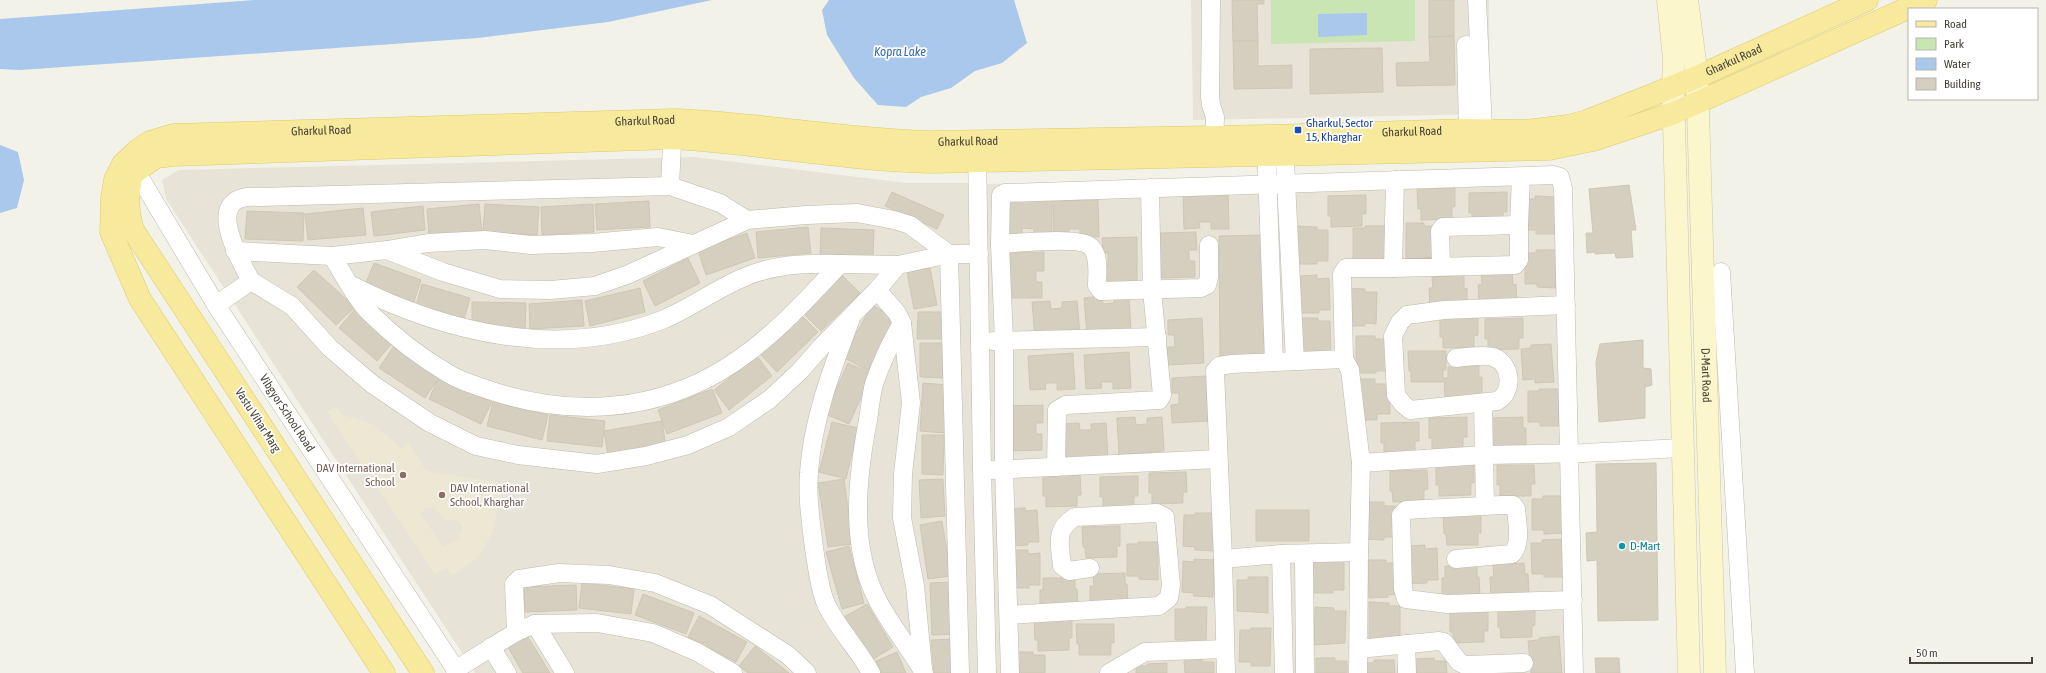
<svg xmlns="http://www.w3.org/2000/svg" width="2046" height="673" font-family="'Asap Condensed',sans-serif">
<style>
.residential{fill:#e7e4d7}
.education{fill:#ece8d4;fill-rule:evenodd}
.green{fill:#c9e5b4}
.water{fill:#a9c8ec}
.building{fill:#d4cfbf;stroke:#cfc7b3}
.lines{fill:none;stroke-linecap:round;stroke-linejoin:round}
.street-casing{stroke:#bebaac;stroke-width:19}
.secondary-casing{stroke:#d0c99b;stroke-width:23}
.primary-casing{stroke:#ddca6d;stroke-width:23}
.street{stroke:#fff;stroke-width:18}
.secondary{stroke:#fbf6cb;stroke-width:22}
.primary{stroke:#f8ea9d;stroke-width:22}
.transit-dot{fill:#1a4fb4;stroke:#fff;stroke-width:1.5}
.education-dot{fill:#8d6e63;stroke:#fff;stroke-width:1.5}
.culture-dot{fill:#0f9aa8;stroke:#fff;stroke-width:1.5}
.labels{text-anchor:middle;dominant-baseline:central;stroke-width:3.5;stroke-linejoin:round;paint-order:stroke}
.street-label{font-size:12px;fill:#474338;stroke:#fff}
.transit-label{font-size:12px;fill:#164399;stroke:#fff;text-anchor:start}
.education-label{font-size:12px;fill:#785e54;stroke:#fff;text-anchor:end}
.culture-label{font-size:12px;fill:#0d838f;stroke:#fff;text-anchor:start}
.water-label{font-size:13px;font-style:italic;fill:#376cad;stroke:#fff}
</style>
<rect width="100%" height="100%" fill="#f3f2e9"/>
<g class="residential">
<polygon points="1191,0 1489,0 1490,114 1193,120"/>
<polygon points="694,157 907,183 968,183 977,255 977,673 475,673 166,199 162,180 179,170"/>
<polygon points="1558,172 1572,673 994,673 986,184"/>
</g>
<path class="education" d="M 335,406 L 343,415 L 373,424 L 402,449 L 409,443 L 426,471 L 505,484 L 491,535 L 478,558 L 453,575 L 446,568 L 435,574 L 327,412 ZM 433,507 L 444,519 L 460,522 L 463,530 L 455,541 L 443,546 L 420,514 L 426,508 Z"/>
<polygon class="green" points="1271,0 1415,0 1415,41 1271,44"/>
<g class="water">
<polygon points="254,0 712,0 608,22 478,38 20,70 0,69 0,19"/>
<polygon points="829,0 1014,0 1027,43 1002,63 975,71 951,88 921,97 906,107 878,105 854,78 827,35 822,10"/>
<polygon points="1367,13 1367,35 1318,37 1318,14"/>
<polygon points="0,145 18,152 24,180 17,208 0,213"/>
</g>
<g class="building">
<polygon points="1232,0 1264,0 1264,4 1257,4 1258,41 1233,41"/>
<polygon points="1429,0 1454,0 1454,36 1429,37"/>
<polygon points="1454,36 1455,85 1397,86 1396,63 1430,62 1429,37"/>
<polygon points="1233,41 1258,41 1258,66 1292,65 1292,88 1234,89"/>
<polygon points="1382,48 1383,92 1310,94 1310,49"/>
<polygon points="1629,185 1636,230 1631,230 1633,257 1616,258 1615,253 1595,254 1595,252 1587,253 1586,233 1593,233 1589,189"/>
<polygon points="1455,188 1455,207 1452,207 1452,219 1421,220 1421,209 1418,209 1417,189"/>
<polygon points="892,192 944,215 937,229 885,206"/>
<polygon points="1507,192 1507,212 1503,212 1503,224 1472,224 1472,213 1469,213 1469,193"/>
<polygon points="1228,193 1229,229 1211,229 1211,222 1199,222 1200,228 1184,229 1183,194"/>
<polygon points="1366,195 1366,214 1362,214 1362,226 1331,227 1331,216 1328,216 1328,196"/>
<polygon points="1535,196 1555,197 1555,234 1536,234 1536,230 1524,230 1524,199 1535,199"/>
<polygon points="1007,200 1052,200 1052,236 1034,236 1034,229 1022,228 1022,234 1007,235"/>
<polygon points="1098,200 1099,237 1080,237 1080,229 1069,229 1069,235 1054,235 1053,201"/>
<polygon points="649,201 650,227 597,230 595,204"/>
<polygon points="479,204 482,231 429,236 427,209"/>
<polygon points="485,204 539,207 537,235 483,232"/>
<polygon points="593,204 594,232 542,235 541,207"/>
<polygon points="423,206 425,230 374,236 371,212"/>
<polygon points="363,208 366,235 308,240 305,214"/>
<polygon points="247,211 304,213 303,241 245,239"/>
<polygon points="1406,223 1424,223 1424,226 1436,226 1435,258 1424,257 1424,263 1406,263"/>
<polygon points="1297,226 1317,227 1317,230 1328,230 1328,261 1317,261 1317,264 1297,264"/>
<polygon points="1365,226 1385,226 1384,264 1353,260 1353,228 1365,228"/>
<polygon points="808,227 811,253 758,258 756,232"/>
<polygon points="821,228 874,230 873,258 820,256"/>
<polygon points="1196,232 1197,250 1189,250 1189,261 1195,261 1195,277 1161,278 1160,233"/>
<polygon points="747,233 755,258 706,275 698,250"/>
<polygon points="1263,235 1264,359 1220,360 1219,236"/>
<polygon points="1137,237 1137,282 1101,283 1101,265 1108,265 1108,253 1103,253 1102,238"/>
<polygon points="1536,250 1556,250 1556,288 1537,287 1537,284 1525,284 1525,253 1536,253"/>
<polygon points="1044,252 1044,271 1036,271 1036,282 1042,282 1042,298 1007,298 1007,253"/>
<polygon points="688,258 700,283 655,306 643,281"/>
<polygon points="374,263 421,280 413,305 364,288"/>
<polygon points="930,268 937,305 914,309 907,272"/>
<polygon points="314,270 355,307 336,325 297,287"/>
<polygon points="1512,271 1513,285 1516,284 1517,301 1479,304 1478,285 1482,284 1481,273"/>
<polygon points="842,275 860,293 821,331 803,313"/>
<polygon points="1317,275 1317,279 1329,278 1330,310 1319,310 1319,313 1299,313 1298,276"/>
<polygon points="1464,275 1464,289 1467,288 1467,306 1430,308 1429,288 1433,288 1432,277"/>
<polygon points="422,284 470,298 463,323 415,309"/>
<polygon points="640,288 645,312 590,326 585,301"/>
<polygon points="1346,288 1365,289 1365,292 1377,292 1376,324 1365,323 1365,326 1345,326"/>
<polygon points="1102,296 1103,304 1114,303 1114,297 1129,297 1131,331 1087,334 1084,298"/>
<polygon points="582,300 584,326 530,329 529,304"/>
<polygon points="1050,301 1051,309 1062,308 1062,302 1077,301 1080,335 1035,339 1032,302"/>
<polygon points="472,302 526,303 525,328 472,327"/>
<polygon points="872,305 898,319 868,371 843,357"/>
<polygon points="355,309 393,342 377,361 339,328"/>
<polygon points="918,312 944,312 943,339 917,339"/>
<polygon points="800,314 818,332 777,372 760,354"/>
<polygon points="1478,316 1478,335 1474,336 1474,347 1443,348 1443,337 1440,337 1440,317"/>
<polygon points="1202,318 1204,363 1168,365 1167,347 1175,347 1174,335 1168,335 1168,320"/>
<polygon points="1302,318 1318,318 1318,321 1330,321 1331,353 1302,356"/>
<polygon points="1523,318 1523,338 1519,338 1519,349 1488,350 1488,339 1485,339 1485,319"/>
<polygon points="1356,336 1375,336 1375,339 1387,339 1387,371 1376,371 1376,373 1356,373"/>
<polygon points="1643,340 1643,368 1651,369 1652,385 1645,387 1645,418 1599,422 1596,362 1600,344"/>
<polygon points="920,343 946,343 945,378 920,377"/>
<polygon points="1551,344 1554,382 1535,383 1535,379 1523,380 1521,349 1531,348 1531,345"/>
<polygon points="394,346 440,376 425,398 379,368"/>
<polygon points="1408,351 1446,351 1446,370 1443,370 1443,382 1411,382 1411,371 1409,371"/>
<polygon points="1129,352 1131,388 1113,389 1113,382 1101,382 1102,388 1086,389 1084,355"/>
<polygon points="1073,353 1075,389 1057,390 1057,383 1045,383 1046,389 1030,390 1028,356"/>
<polygon points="757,356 772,376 729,410 714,390"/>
<polygon points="848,363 872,374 849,424 825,414"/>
<polygon points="1479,366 1479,377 1482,377 1482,397 1445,398 1444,378 1448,378 1448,367"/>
<polygon points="1206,376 1208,421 1172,423 1171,405 1179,404 1179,393 1172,393 1172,378"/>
<polygon points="439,377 492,402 481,424 429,399"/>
<polygon points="1358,379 1375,379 1375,384 1389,384 1390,414 1377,414 1377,420 1359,420"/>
<polygon points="923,383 948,385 944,433 920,431"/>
<polygon points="712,389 722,413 667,434 658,410"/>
<polygon points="1539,389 1559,389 1559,426 1540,426 1540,422 1528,422 1528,391 1539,391"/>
<polygon points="493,402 548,415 542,440 487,426"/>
<polygon points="1043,405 1043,423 1036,423 1036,434 1042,434 1042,450 1008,451 1007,406"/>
<polygon points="550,415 605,421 602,447 547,441"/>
<polygon points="1135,417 1136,425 1147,424 1147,418 1162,417 1164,451 1119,455 1117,418"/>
<polygon points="1467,417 1467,437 1463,437 1463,448 1432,449 1432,438 1429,438 1429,418"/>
<polygon points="1523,417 1523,428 1526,428 1526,448 1489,449 1492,418"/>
<polygon points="662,421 666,447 608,456 604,431"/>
<polygon points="832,422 858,428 846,479 819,472"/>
<polygon points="1419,422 1419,441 1415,441 1415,453 1384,454 1384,443 1381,443 1381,423"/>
<polygon points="1079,423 1080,430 1091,430 1091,424 1106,423 1108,457 1064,460 1061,424"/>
<polygon points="922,435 944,435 943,475 922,474"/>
<polygon points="1656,463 1658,620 1598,621 1597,560 1587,561 1586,533 1597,532 1596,464"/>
<polygon points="1474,464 1474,483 1471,483 1471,495 1439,496 1439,485 1436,485 1436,465"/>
<polygon points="1497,465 1534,465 1535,484 1531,484 1531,496 1500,496 1500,485 1497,485"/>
<polygon points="1427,470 1428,489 1424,490 1424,501 1393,502 1392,491 1390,491 1390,471"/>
<polygon points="1186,472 1187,492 1183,492 1183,503 1152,504 1152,493 1149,493 1149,473"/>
<polygon points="1080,475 1081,495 1077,495 1077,506 1046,507 1046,496 1043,496 1043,476"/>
<polygon points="1138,476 1138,496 1134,496 1134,507 1103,508 1103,497 1100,497 1100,477"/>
<polygon points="844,479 853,544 828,547 818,483"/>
<polygon points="943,479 945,516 921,518 919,480"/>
<polygon points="1543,496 1563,496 1564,533 1544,534 1544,530 1532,530 1532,499 1543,499"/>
<polygon points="1365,502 1384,502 1384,506 1396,506 1395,537 1384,537 1384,540 1364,539"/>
<polygon points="1025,508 1025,511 1037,510 1039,542 1028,542 1028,545 1008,546 1006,509"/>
<rect x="1256" y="510" width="53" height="31"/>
<polygon points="1195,513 1215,513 1214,551 1195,550 1195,547 1183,546 1184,515 1195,515"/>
<polygon points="1443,514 1481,514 1481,533 1478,533 1478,545 1447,545 1446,534 1444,534"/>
<polygon points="942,521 951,576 928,579 920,525"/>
<polygon points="1120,526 1120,546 1117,546 1117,557 1086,558 1085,547 1083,547 1082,527"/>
<polygon points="1562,539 1563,577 1544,577 1544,574 1532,574 1531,543 1542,543 1542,540"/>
<polygon points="1138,542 1158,542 1158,580 1139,579 1139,576 1127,576 1127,544 1138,544"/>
<polygon points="1425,545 1425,549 1437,548 1438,580 1427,580 1427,583 1407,584 1406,546"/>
<polygon points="849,546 864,603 842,609 826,552"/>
<polygon points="1009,550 1028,550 1028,554 1040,553 1040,585 1029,585 1029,588 1009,588"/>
<polygon points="1313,556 1344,559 1344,590 1333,590 1333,593 1313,593"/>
<polygon points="1194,559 1214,560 1213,597 1193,596 1194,593 1182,592 1183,561 1194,562"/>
<polygon points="1368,560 1386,560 1386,563 1398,563 1399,594 1387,595 1388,597 1369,598"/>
<polygon points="1524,563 1525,574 1528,574 1529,594 1491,596 1490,577 1494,577 1493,565"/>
<polygon points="1477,565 1477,577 1479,577 1480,596 1442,597 1442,578 1445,578 1445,566"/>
<polygon points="1125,573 1125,584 1127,584 1128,604 1090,605 1090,586 1094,586 1093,574"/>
<polygon points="1248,577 1268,577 1268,613 1237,611 1237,580 1248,580"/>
<polygon points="1043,578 1075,578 1075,589 1077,589 1078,609 1040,609 1040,590 1043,590"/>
<polygon points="953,582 956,634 932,635 930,583"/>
<polygon points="582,583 634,589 631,614 579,608"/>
<polygon points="576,585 577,610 525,612 524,587"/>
<polygon points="643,594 694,613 686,634 635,615"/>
<polygon points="1369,602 1389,603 1389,606 1400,606 1400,637 1369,640"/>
<polygon points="867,604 893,647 870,661 844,617"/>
<polygon points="1535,606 1535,625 1532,626 1532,637 1501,638 1500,627 1498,627 1498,607"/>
<polygon points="1186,607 1207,607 1206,645 1186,644 1186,640 1175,640 1175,609 1187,609"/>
<polygon points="1315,607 1334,608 1334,611 1346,611 1345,643 1314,645"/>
<polygon points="1488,611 1488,631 1484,631 1484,642 1453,643 1453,632 1450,632 1450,612"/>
<polygon points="699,616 747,642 736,662 688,637"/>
<polygon points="1072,619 1072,638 1069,638 1069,650 1038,651 1038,640 1035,640 1034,620"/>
<polygon points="1076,624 1114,624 1114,643 1111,643 1111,655 1079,655 1079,644 1077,644"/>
<polygon points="1251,628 1271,628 1270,666 1251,666 1251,662 1239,662 1240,630 1251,630"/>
<polygon points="525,632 550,673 523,673 506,644"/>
<polygon points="1559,636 1562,673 1531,673 1528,641 1539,640 1539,638"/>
<polygon points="954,639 956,673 934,673 931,640"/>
<polygon points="755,646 789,673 748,673 739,666"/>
<polygon points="897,652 906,673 881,673 876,661"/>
<polygon points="1014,652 1033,652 1033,655 1045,655 1045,673 1014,673"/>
<polygon points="1316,658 1335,658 1335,661 1347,661 1347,673 1316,673"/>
<polygon points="1434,658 1434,661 1446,661 1447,673 1416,673 1415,659"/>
<polygon points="1595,658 1619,658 1620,673 1596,673"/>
<polygon points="1202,659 1202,662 1214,662 1214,673 1185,673 1184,660"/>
<polygon points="1374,660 1394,660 1395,673 1363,673 1363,663 1374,663"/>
<polygon points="1167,663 1167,673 1136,673 1136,666 1147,666 1147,664"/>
</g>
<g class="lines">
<defs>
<g id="street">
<polyline points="1211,0 1210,96 1211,105 1215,117 1214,150"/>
<polyline points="1477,0 1483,129"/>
<polyline points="1466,45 1468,130"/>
<polyline points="1266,141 1274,362"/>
<polyline points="1284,142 1295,361"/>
<polyline points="977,148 982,470 987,673"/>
<path id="s1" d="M 132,174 L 142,181 L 216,305 L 458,673"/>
<polyline points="1395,180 1393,268 1515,265 1519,260 1519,225 1443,227 1440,231 1441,266"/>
<polyline points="670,186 673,125"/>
<polyline points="1519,225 1521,177"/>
<path d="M 1000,244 C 1017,243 1081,236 1091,247 C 1100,256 1097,274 1097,286 L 1101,291 L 1201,288 L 1207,285 L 1209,277 L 1209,245"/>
<polyline points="387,250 428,243 485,240 531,245 592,243 658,237 693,244"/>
<polyline points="235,251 332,256 387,250 443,272 500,289 551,290 595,286 629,274 747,220 806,215 857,213 894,220 910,225 949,254"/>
<polyline points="949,254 960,673"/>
<path d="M 332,256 C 342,272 356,299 369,312 C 393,336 420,357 449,374 C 462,382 478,386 492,391 C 565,415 642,413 710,377 C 761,350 801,306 840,264 L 898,265"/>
<polyline points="1721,272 1745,673"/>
<polyline points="251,281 292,306 330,348 372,384 430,423 476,446 518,455 597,464 646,456 688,445 729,427 770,399 800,371 822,346 877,290 898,265 949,254 979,254"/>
<path d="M 351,285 C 446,333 559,360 662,320 C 689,309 713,291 740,279 C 772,264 805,263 840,264"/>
<path d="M 877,290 L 897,313 L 902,323 C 891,342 881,363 874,384 C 871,395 870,408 868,420 C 857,477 849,547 878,601 C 891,626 910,648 924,673"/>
<path d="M 216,305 L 251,281 C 238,256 201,192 259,197 L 670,186 L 720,203 L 747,220"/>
<path d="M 850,321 C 832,369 812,421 809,473 C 807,498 811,523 814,548 C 817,567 819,587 826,604 C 838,629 858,649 871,673"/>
<polyline points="902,323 911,403 903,474 902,518 915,586 923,668"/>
<polyline points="993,341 1157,337"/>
<path d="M 1456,358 C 1465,357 1486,354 1493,357 C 1512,364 1514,392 1497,401 L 1410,410 L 1403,404 L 1396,395 L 1393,336 L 1400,322 L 1407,315 L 1444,310 L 1566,305"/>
<polygon points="1344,359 1350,370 1361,463 1359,552 1281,554 1223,559 1215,371 1219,366 1232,364"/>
<polyline points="1344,359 1342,274 1346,268 1393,268"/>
<polyline points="1483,403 1485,506"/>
<polyline points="1361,463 1484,455 1583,453 1682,448"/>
<polyline points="1056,467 1057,410 1066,405 1159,400 1162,395 1152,290 1150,188"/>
<polyline points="991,470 1218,459"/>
<polyline points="1281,554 1284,673"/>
<polyline points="1304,554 1305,673"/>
<polyline points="1223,559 1226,673"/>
<path d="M 1456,559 L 1512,554 C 1522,543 1517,523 1516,509 L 1513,505 L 1502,505 L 1406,510 L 1401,515 L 1403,589 L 1406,599 L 1447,604 L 1573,600"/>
<path d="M 1009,615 L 1159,606 L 1169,598 L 1171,585 L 1165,517 L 1157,513 L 1075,517 C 1054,530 1060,543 1062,566 L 1069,571 L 1090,568"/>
<polyline points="535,624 565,673"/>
<polyline points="516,632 514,584 519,579 559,573 609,575 655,583 710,605 788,655 807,673"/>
<polyline points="1406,644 1407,673"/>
<polyline points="491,647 507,673"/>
<polyline points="1359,649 1439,641 1444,642 1459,662 1465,665 1524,663"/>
<polyline points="455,670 516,632 535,624 597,623 653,633 697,652 733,673"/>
<polyline points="1010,673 1004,469 1004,341 1000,244 1001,195 1005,193 1553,175 1560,177 1563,188 1574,673"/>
<polyline points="1109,673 1145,652 1225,649"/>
<polyline points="1358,673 1359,552"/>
</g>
<g id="secondary">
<polyline points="1668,0 1674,59 1673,87 1689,673"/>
<path id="s2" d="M 1687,0 L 1697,77 L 1715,673"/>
</g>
<g id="primary">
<path id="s3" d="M 384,673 L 140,299 L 111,232 L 112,198 L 115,180 L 123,164 L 138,150 L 150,142 L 173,135 L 673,120 C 760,123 845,140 932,142 L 1266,136 L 1468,130 L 1524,131 L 1568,126 L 1587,121 L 1697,77 L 1867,0"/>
<path d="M 423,673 L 133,230 C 127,210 127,195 132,174 L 156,157 L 174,155 L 672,138 C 759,143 845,160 932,162 L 1549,149 L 1593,140 L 1674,113 L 1926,0"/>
</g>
</defs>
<use href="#street" class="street-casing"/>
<use href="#secondary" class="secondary-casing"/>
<use href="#primary" class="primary-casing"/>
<use href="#street" class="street"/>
<use href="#secondary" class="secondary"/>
<use href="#primary" class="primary"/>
</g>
<rect class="transit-dot" x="1294" y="126" width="8" height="8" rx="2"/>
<g class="education-dot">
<circle cx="403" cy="475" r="4"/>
<circle cx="442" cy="495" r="4"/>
</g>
<circle class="culture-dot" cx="1622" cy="546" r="4"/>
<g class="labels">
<g class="street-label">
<text stroke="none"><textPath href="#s3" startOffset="2224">Gharkul Road</textPath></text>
<text stroke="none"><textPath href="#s3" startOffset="1121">Gharkul Road</textPath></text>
<text stroke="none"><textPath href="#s3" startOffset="797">Gharkul Road</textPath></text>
<text stroke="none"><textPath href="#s3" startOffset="1889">Gharkul Road</textPath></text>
<text stroke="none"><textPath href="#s3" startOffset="1445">Gharkul Road</textPath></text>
<text stroke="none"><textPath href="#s2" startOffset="376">D-Mart Road</textPath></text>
<text stroke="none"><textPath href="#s1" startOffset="286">Vibgyor School Road</textPath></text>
<text transform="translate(258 420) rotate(57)">Vastu Vihar Marg</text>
</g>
<g class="transit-label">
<text x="1306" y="123">Gharkul, Sector<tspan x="1306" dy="14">15, Kharghar</tspan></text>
</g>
<g class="education-label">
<text x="395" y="468">DAV International<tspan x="395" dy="14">School</tspan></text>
<text x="450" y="488" text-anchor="start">DAV International<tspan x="450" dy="14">School, Kharghar</tspan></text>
</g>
<g class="culture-label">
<text x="1630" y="546">D-Mart</text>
</g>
<g class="water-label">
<text x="900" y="51">Kopra Lake</text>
</g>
</g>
<rect x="1908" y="8" width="130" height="92" fill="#ffffff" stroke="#b5b4af"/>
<rect x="1916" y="21" width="20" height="6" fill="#f8ea9d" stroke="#b5b4af"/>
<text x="1944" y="28" font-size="12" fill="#474338">Road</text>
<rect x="1916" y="38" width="20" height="12" fill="#c9e5b4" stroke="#b5b4af"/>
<text x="1944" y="48" font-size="12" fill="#474338">Park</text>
<rect x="1916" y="58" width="20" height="12" fill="#a9c8ec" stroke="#b5b4af"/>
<text x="1944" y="68" font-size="12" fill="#474338">Water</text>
<rect x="1916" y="78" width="20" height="12" fill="#d4cfbf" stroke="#b5b4af"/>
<text x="1944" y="88" font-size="12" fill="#474338">Building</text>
<path d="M1910 657v6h122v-6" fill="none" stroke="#474338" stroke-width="2"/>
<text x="1916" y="657" font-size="12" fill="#474338" stroke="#ffffff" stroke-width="3" paint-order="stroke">50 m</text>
</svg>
